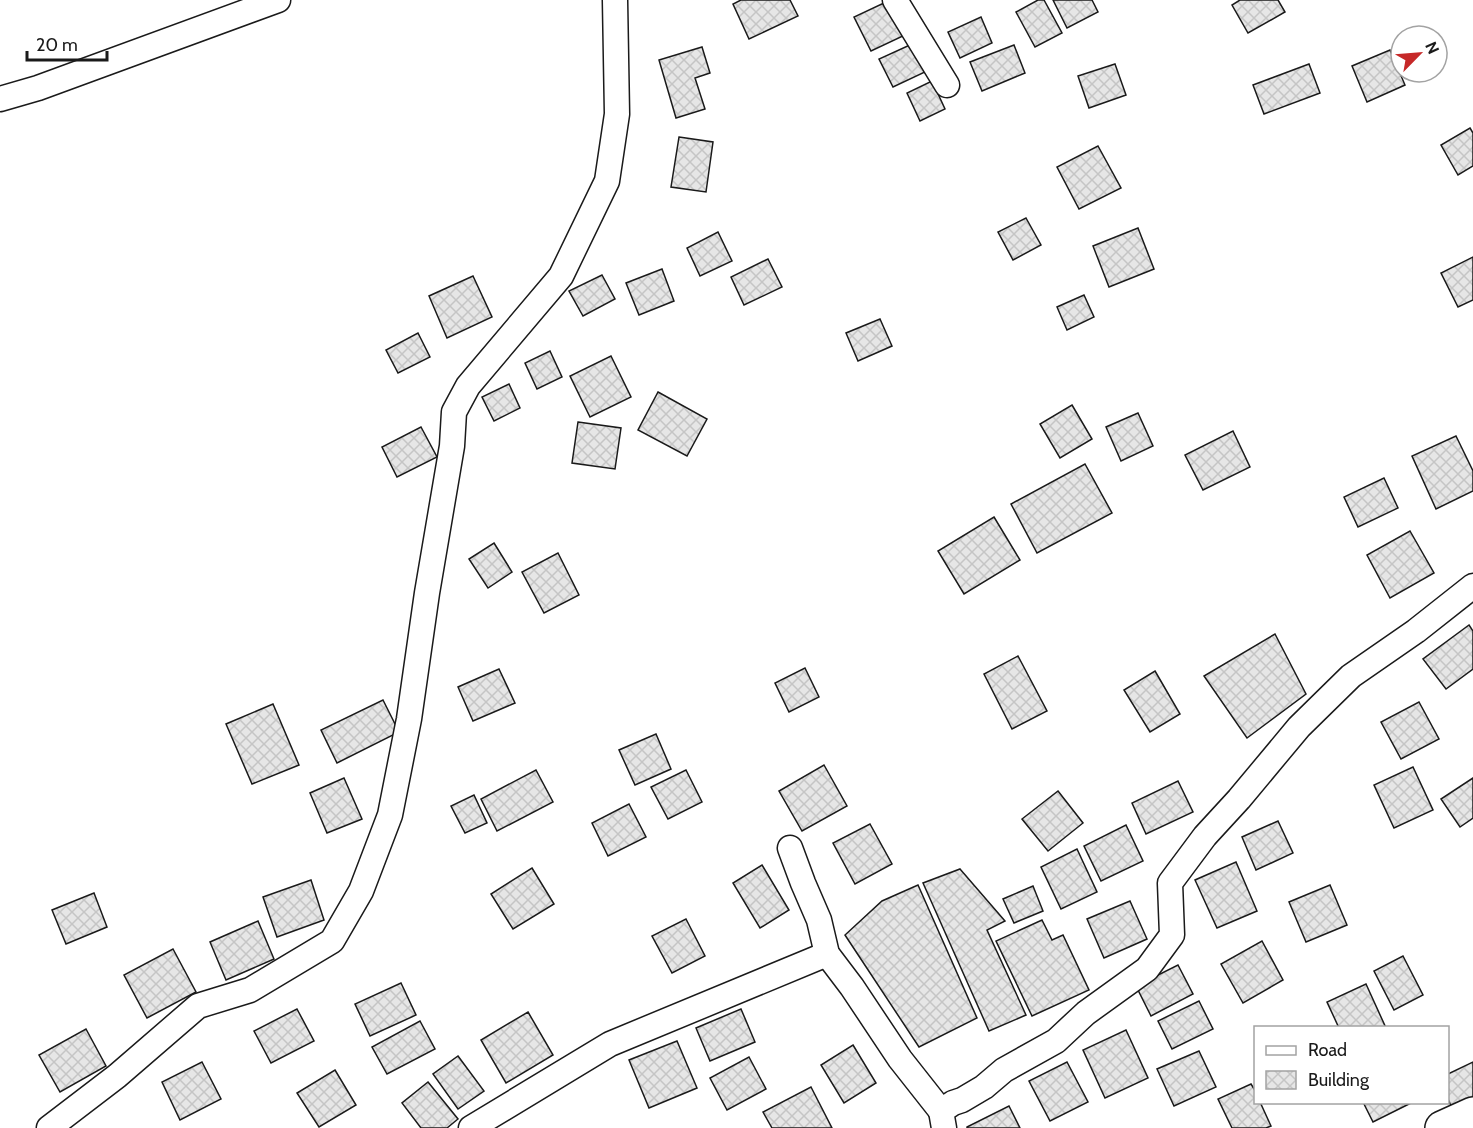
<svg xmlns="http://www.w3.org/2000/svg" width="1473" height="1128" font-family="Cabin,sans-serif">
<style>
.building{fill:url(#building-cross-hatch);stroke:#1a1a1a;stroke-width:1.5}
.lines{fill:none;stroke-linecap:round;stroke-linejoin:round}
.minor-casing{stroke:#1a1a1a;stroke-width:27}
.secondary-casing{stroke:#1a1a1a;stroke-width:36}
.minor{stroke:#fff;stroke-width:24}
.secondary{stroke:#fff;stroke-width:33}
</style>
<defs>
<pattern id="building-cross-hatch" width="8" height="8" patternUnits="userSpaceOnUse" patternTransform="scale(1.5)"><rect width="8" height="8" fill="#e6e6e6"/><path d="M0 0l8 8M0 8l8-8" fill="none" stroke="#c5c5c5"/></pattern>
</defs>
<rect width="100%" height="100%" fill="#fff"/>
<g class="building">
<polygon points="741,0 790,0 798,16 749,39 733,4"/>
<polygon points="1038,0 1044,0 1062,33 1035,47 1016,12"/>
<polygon points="1053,0 1092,0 1098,12 1067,28"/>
<polygon points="1240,0 1278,0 1285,12 1248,33 1232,5"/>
<polygon points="886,2 903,36 871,51 854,17"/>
<polygon points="981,17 992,43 960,58 948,32"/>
<polygon points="912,44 925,72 893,87 879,59"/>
<polygon points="1014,45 1025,73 982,91 970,62"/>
<polygon points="702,47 710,73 695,78 705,109 676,118 659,60"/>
<polygon points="1390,50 1405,85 1367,102 1352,66"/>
<polygon points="1115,64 1126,95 1089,108 1078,76"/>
<polygon points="1309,64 1320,93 1264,114 1253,85"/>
<polygon points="932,81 945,109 920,121 907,93"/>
<polygon points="1470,128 1473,133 1473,166 1458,175 1441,145"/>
<polygon points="679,137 713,142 706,192 671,187"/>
<polygon points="1098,146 1121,188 1079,209 1057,167"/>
<polygon points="1026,218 1041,245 1013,260 998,232"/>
<polygon points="1138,228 1154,269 1109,287 1093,246"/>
<polygon points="718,232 732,261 700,276 687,248"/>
<polygon points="1473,257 1473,300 1458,307 1441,273"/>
<polygon points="768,259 782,287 744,305 731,277"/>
<polygon points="662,269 674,301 639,315 626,283"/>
<polygon points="602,275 615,299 583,316 569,291"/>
<polygon points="473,276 492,317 447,338 429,296"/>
<polygon points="1084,295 1094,317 1067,330 1057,307"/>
<polygon points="880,319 892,346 858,361 846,333"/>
<polygon points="418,333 430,357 398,373 386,350"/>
<polygon points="550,351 562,377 537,389 525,363"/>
<polygon points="611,356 631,397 590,417 570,376"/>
<polygon points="509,384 520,408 494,421 482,397"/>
<polygon points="658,392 707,419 687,456 638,430"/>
<polygon points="1072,405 1092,439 1060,458 1040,424"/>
<polygon points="1138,413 1153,446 1121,461 1106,427"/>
<polygon points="578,422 621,428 615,469 572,463"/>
<polygon points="421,427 437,457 397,477 382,447"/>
<polygon points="1233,431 1250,467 1203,490 1185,455"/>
<polygon points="1456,436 1473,471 1473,491 1436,509 1412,456"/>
<polygon points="1085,464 1112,513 1037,553 1011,504"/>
<polygon points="1384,478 1398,508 1358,527 1344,497"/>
<polygon points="994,517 1020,560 964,594 938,551"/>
<polygon points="1410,531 1434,573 1390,598 1367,555"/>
<polygon points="494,543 512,572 488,588 469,559"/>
<polygon points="558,553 579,595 544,613 522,572"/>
<polygon points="1469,625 1473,631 1473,669 1446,689 1423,659"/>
<polygon points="1275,634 1306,694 1247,738 1204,676"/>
<polygon points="1018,656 1047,711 1012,729 984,674"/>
<polygon points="805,668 819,697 789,712 775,683"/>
<polygon points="499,669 515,703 473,721 458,687"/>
<polygon points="1155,671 1180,714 1150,732 1124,690"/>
<polygon points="383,700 399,732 337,763 321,730"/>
<polygon points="1419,702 1439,739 1401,759 1381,722"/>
<polygon points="273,704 299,765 252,784 226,724"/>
<polygon points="656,734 671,769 635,785 619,750"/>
<polygon points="824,765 847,806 802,831 779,791"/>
<polygon points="1413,767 1433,810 1394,828 1374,785"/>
<polygon points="536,770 553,802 497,831 481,799"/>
<polygon points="686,770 702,802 668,819 651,787"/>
<polygon points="344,778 362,819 327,833 310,793"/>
<polygon points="1473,778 1473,818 1460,827 1441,799"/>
<polygon points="1178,781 1193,812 1146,834 1132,803"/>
<polygon points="1058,791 1083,823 1048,851 1022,819"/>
<polygon points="474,795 487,823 465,833 451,806"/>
<polygon points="629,804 646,837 608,856 592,823"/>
<polygon points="1278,821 1293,853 1256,870 1242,837"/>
<polygon points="870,824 892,864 855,884 833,843"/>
<polygon points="1126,825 1143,861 1101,881 1084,846"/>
<polygon points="1077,849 1097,892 1061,909 1041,867"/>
<polygon points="1236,862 1257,911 1217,928 1195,880"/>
<polygon points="762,865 789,910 760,928 733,883"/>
<polygon points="532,868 554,904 513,929 491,894"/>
<polygon points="960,869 1005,921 987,930 1026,1015 989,1031 923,883"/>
<polygon points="311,880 324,920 277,937 263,897"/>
<polygon points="918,885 977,1018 919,1047 845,935 882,901"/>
<polygon points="1330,885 1347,925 1306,942 1289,902"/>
<polygon points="1033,886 1043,911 1014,923 1003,899"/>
<polygon points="94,893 107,927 66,944 52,910"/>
<polygon points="1130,901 1147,939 1104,958 1087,919"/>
<polygon points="686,919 705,956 672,973 652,936"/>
<polygon points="1042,920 1052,940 1063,935 1089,990 1032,1016 996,941"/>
<polygon points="258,921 274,959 226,980 210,942"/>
<polygon points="1262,941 1283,980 1243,1003 1221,964"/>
<polygon points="173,949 196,992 147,1018 124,975"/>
<polygon points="1403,956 1423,995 1394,1010 1374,971"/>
<polygon points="1178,965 1193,994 1151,1016 1136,986"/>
<polygon points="401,983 416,1015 370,1036 355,1004"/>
<polygon points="1366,984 1386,1028 1339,1028 1327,1002"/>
<polygon points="1199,1001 1213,1029 1172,1049 1158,1021"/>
<polygon points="297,1009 314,1041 271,1063 254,1031"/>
<polygon points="741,1009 755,1042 710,1061 696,1028"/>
<polygon points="528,1012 553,1055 506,1083 481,1040"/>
<polygon points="420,1021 435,1049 387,1074 372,1047"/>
<polygon points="86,1029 106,1066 60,1092 39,1055"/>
<polygon points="1126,1030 1148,1078 1105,1098 1083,1050"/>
<polygon points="677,1041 697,1088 649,1108 629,1060"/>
<polygon points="853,1045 876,1083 844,1103 821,1065"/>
<polygon points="1199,1051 1216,1087 1174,1106 1157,1069"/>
<polygon points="458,1056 484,1091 458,1109 433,1074"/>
<polygon points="749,1057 766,1089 727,1110 710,1078"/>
<polygon points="202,1062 221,1099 180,1120 162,1082"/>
<polygon points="1067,1062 1088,1102 1050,1121 1029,1081"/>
<polygon points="1473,1062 1473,1102 1453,1111 1448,1099 1448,1074"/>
<polygon points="335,1070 356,1105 319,1127 297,1093"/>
<polygon points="428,1082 458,1119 447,1128 421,1128 402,1103"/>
<polygon points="1251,1084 1256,1092 1256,1102 1260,1102 1271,1126 1266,1128 1232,1128 1218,1099"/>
<polygon points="811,1087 832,1128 772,1128 763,1112"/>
<polygon points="1363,1102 1413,1102 1373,1122"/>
<polygon points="1009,1106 1020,1128 967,1128 967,1127"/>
</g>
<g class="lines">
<defs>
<g id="minor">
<polyline points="895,0 947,85"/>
<polyline points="0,99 38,88 278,0"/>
<polyline points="790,848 803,883 819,920 827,954 852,987 900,1059 941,1111"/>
<polyline points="49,1128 117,1076 198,1006 250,990 332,941 361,891 390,815 409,719 427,593 452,446 454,412 468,386 561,276 607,181 617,114 615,0"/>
<polyline points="471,1128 610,1044 827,954"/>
<polyline points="944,1128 941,1111 953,1103 962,1100 984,1087 1004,1070 1056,1041 1086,1013 1147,969 1172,935 1170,883 1205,836 1239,799 1299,727 1351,676 1416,631 1473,586"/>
</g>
<polyline id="secondary" points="1442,1128 1473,1114"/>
</defs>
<use href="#minor" class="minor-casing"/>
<use href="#secondary" class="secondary-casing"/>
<use href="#minor" class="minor"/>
<use href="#secondary" class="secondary"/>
</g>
<rect x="1254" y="1026" width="195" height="78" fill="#ffffff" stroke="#a3a3a3" stroke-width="1.5"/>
<rect x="1266" y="1046" width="30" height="9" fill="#ffffff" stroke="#a3a3a3" stroke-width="1.5"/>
<text x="1308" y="1056" font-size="18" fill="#1a1a1a">Road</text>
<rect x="1266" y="1071" width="30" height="18" fill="url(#building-cross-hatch)" stroke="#a3a3a3" stroke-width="1.5"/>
<text x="1308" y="1086" font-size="18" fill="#1a1a1a">Building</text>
<g transform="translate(1419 54) rotate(65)"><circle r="28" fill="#ffffff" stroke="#a3a3a3" stroke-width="1.5"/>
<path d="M0-4.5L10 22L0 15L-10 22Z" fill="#c62828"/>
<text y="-9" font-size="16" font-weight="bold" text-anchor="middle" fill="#1a1a1a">N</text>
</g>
<path d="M27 51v9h80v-9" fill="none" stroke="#1a1a1a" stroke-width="3"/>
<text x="36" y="51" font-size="18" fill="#1a1a1a" stroke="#ffffff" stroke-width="4.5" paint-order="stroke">20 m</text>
</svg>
